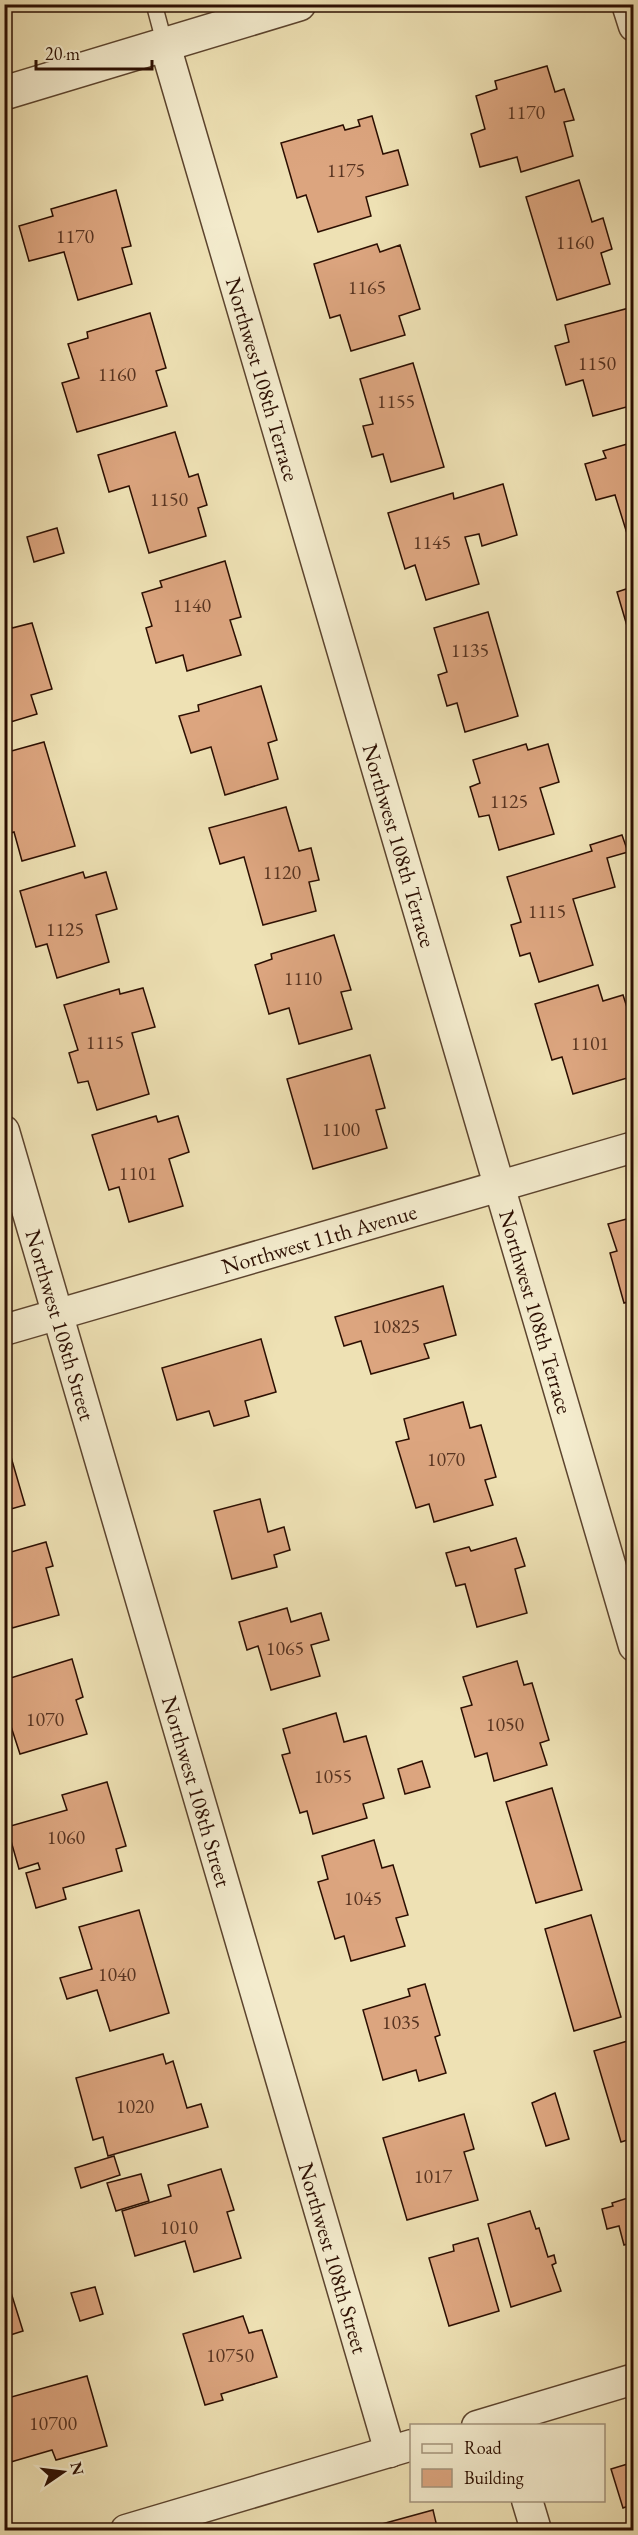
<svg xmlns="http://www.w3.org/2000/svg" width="638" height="2535" font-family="'EB Garamond',serif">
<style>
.building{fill:#dca57f;stroke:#2c0f02;stroke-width:1.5}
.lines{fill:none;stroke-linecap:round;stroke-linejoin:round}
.service-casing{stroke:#5c442e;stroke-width:18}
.minor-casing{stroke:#5c442e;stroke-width:33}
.tertiary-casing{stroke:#5c442e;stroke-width:36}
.service{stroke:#f4ecce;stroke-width:15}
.minor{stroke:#f4ecce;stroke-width:30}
.tertiary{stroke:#f4ecce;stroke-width:33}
.labels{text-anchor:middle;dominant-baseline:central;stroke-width:4.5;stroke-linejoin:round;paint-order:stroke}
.number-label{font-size:20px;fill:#583421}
.street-label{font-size:22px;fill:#2c0f02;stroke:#f4ecce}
</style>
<rect width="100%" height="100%" fill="#eee1b4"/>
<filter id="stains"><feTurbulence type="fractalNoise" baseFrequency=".00333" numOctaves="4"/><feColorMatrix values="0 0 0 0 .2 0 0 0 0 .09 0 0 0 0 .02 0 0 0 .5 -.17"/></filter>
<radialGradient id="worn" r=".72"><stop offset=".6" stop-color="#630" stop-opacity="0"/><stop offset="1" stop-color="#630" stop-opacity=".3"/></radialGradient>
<g class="building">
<polygon points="547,66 555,92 564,89 574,120 564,122 573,156 521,172 517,157 480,167 471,134 485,129 476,96 497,89 495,81"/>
<polygon points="372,116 383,154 398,150 408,185 366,197 371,216 318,232 306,195 297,198 281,143 343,125 345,130 360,126 358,120"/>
<polygon points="579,180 592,222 603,218 612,249 601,253 610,284 557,300 526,197"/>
<polygon points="116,190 131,246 122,248 132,284 78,300 64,252 29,261 19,226 53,216 51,209"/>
<polygon points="377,244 380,252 400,245 420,309 399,316 405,335 351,351 340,315 330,318 314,264"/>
<polygon points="629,308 634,324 634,405 593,416 583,380 566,385 555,346 569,342 565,325"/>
<polygon points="150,313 166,368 156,371 167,406 77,432 62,383 79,378 68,344 88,338 87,332"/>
<polygon points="413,363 444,467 391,482 383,454 372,457 363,426 373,424 360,379"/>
<polygon points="175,432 189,477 198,474 207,505 198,508 206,536 149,553 129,486 109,492 98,455"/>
<polygon points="634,442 634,539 629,540 615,495 596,500 585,464 606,458 603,451"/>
<polygon points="503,484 517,535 482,546 479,534 465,537 479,584 426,600 415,565 405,569 388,513 453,493 454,499"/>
<polygon points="57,528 64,553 34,562 27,537"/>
<polygon points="225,561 241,617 230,620 241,655 187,671 183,655 156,663 146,628 152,626 142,593 162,587 160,581"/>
<polygon points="634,581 634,635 630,636 617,592 632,587 630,582"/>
<polygon points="488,612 518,716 465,732 457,703 447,706 438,675 447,672 434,628"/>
<polygon points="10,623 12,628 32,623 52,689 31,695 37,714 4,724 4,625"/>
<polygon points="261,686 277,740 268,743 278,779 225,795 211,747 191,753 179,716 199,711 198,705"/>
<polygon points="44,742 75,846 22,861 14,832 4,835 4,753"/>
<polygon points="526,744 528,750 548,744 559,782 540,788 554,834 499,850 489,815 479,817 470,787 480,783 473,760"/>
<polygon points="286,807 299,851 311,848 319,880 309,882 316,911 263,925 244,857 220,864 209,828"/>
<polygon points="622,835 628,852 607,858 615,887 573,899 593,965 539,982 530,953 520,956 511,925 521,922 507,877 592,851 590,845"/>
<polygon points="83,872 85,878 106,872 117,909 96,915 109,962 57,978 47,944 36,947 20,891"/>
<polygon points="334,935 351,990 341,992 352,1029 299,1044 289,1008 269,1014 255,965 272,959 271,954"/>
<polygon points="598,985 603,1001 623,995 634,1029 634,1076 573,1094 562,1057 552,1060 535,1004"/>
<polygon points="143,988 155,1027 132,1033 149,1094 97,1110 88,1081 78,1083 69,1053 78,1050 64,1005 119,989 120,994"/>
<polygon points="370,1055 385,1108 376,1110 387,1148 313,1169 287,1079"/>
<polygon points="156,1116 158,1122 178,1116 189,1152 169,1159 183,1206 129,1222 119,1187 109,1190 92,1135"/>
<polygon points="634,1217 634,1307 632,1301 624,1303 610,1253 617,1251 608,1224"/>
<polygon points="443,1286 456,1335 424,1344 429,1358 371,1374 361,1341 344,1346 335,1317"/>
<polygon points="261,1339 276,1392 245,1401 249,1416 214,1426 209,1411 177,1420 162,1368"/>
<polygon points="463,1402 470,1428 481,1425 496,1477 485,1480 493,1505 434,1522 429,1504 416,1508 396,1442 409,1439 404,1419"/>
<polygon points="4,1433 25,1505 4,1511"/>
<polygon points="260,1499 268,1532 284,1527 290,1550 274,1555 277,1567 232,1579 214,1511"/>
<polygon points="516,1538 525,1566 515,1569 527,1613 477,1627 465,1584 456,1586 446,1553 469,1547 471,1551"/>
<polygon points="46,1542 53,1566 46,1568 59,1615 12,1628 9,1616 4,1617 4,1554"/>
<polygon points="287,1608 291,1622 321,1613 329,1640 311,1645 320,1676 271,1690 258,1646 247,1650 239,1622"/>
<polygon points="72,1659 83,1697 76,1700 87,1734 20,1754 4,1705 4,1680"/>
<polygon points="517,1661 524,1685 532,1683 549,1740 540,1743 547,1765 494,1781 487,1753 475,1757 461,1708 472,1705 463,1677"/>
<polygon points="336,1713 344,1742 366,1736 384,1798 363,1804 367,1818 313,1834 307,1811 300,1813 282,1755 290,1753 283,1729"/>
<polygon points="422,1761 430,1787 405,1794 398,1769"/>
<polygon points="107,1782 126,1846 116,1849 122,1871 63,1888 66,1899 36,1908 26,1873 40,1869 38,1863 19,1869 7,1827 67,1810 62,1795"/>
<polygon points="552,1788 582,1890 536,1903 506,1802"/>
<polygon points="374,1840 382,1868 393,1865 408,1915 396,1918 405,1946 351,1961 344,1936 335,1939 318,1882 328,1879 322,1856"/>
<polygon points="139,1910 169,2013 110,2031 97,1990 67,1999 60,1978 92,1969 79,1927"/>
<polygon points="591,1915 621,2017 574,2031 545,1929"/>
<polygon points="425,1984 440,2035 435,2037 446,2073 419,2081 416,2070 383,2080 363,2010 410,1996 408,1989"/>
<polygon points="634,2039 634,2138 621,2142 594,2051"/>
<polygon points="163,2054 166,2064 173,2061 187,2108 201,2104 208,2127 108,2156 103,2137 93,2140 76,2078"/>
<polygon points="555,2093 569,2139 546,2146 532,2103"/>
<polygon points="464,2114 474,2149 464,2152 478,2200 407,2220 383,2138"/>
<polygon points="114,2156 120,2175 81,2188 75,2168"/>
<polygon points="221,2169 234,2210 227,2212 241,2258 194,2272 185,2241 135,2256 122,2211 171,2196 168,2185"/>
<polygon points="141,2174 149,2201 116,2211 107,2183"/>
<polygon points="634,2196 634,2242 624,2245 619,2226 607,2229 602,2209 613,2206 612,2203"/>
<polygon points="530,2211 536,2229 539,2228 548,2257 554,2255 556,2263 552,2265 561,2291 511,2307 488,2224"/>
<polygon points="478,2238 499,2311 449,2326 429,2258 454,2251 453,2245"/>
<polygon points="4,2270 23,2331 4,2337"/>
<polygon points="95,2287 103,2314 80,2321 71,2293"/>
<polygon points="243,2316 249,2333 262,2330 277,2377 221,2394 223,2400 205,2405 183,2334"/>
<polygon points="87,2376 107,2446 56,2460 52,2450 4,2464 4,2399"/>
<polygon points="634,2462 634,2504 623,2508 611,2469"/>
<polygon points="433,2510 437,2527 443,2526 444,2530 360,2530"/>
</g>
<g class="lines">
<defs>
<polyline id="service" points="154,4 165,45"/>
<g id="minor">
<polyline points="627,4 634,26"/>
<path id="s1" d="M 165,45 L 634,1646"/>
<path id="s2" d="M 4,1131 L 390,2452"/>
<path id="s3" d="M 4,1330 L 634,1147"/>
<polyline points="477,2426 634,2379"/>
<polyline points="527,2500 536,2530"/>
<polyline points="126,2530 412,2445"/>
</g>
<polyline id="tertiary" points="4,93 299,4"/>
</defs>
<use href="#service" class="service-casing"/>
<use href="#minor" class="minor-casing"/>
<use href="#tertiary" class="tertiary-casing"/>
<use href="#service" class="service"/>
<use href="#minor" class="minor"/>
<use href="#tertiary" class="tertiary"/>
</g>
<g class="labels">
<g class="number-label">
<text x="526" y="112">1170</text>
<text x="346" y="170">1175</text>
<text x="75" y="236">1170</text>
<text x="575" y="242">1160</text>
<text x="367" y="287">1165</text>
<text x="597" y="363">1150</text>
<text x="117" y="374">1160</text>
<text x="396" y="401">1155</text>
<text x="169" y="499">1150</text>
<text x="432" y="542">1145</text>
<text x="192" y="605">1140</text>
<text x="470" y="650">1135</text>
<text x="509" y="801">1125</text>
<text x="282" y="872">1120</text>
<text x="547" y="911">1115</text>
<text x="65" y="929">1125</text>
<text x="303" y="978">1110</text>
<text x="105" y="1042">1115</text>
<text x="590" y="1043">1101</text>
<text x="341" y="1129">1100</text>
<text x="138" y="1173">1101</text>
<text x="396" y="1326">10825</text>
<text x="446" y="1459">1070</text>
<text x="285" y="1648">1065</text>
<text x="45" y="1719">1070</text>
<text x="505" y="1724">1050</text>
<text x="333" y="1776">1055</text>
<text x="66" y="1837">1060</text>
<text x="363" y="1898">1045</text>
<text x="117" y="1974">1040</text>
<text x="401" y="2022">1035</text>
<text x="135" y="2106">1020</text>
<text x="433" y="2176">1017</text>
<text x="179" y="2227">1010</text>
<text x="230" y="2355">10750</text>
<text x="53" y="2423">10700</text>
</g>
<g class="street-label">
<text stroke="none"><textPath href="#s1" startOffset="348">Northwest 108th Terrace</textPath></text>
<text stroke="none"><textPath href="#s1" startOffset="834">Northwest 108th Terrace</textPath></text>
<text stroke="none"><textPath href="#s3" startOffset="328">Northwest 11th Avenue</textPath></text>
<text stroke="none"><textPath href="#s1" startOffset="1320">Northwest 108th Terrace</textPath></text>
<text stroke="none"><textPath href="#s2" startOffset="202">Northwest 108th Street</textPath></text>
<text stroke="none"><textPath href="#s2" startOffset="688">Northwest 108th Street</textPath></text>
<text stroke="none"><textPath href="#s2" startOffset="1174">Northwest 108th Street</textPath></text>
</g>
</g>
<rect width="638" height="2535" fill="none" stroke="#eee1b4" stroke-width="24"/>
<rect x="6" y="6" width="626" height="2523" fill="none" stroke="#2c0f02" stroke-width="3"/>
<rect x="12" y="12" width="614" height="2511" fill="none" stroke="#2c0f02" stroke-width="1.5"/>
<rect x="410" y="2424" width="195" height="78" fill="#f4ecce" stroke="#a4947c" stroke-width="1.5"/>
<rect x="422" y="2444" width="30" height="9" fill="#f4ecce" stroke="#a4947c" stroke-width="1.5"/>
<text x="464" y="2454" font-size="18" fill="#2c0f02">Road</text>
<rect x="422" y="2469" width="30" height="18" fill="#dca57f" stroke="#a4947c" stroke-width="1.5"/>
<text x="464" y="2484" font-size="18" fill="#2c0f02">Building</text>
<g transform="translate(63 2472) rotate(76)" stroke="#f4ecce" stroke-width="4.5" paint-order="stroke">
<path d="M0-4.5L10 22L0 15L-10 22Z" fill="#2c0f02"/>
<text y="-9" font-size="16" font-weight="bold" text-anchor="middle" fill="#2c0f02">N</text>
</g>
<path d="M36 60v9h116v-9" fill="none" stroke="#2c0f02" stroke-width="3"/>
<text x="45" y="60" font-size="18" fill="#2c0f02" stroke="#f4ecce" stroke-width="4.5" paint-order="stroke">20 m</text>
<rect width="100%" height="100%" filter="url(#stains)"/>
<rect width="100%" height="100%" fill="url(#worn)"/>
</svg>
